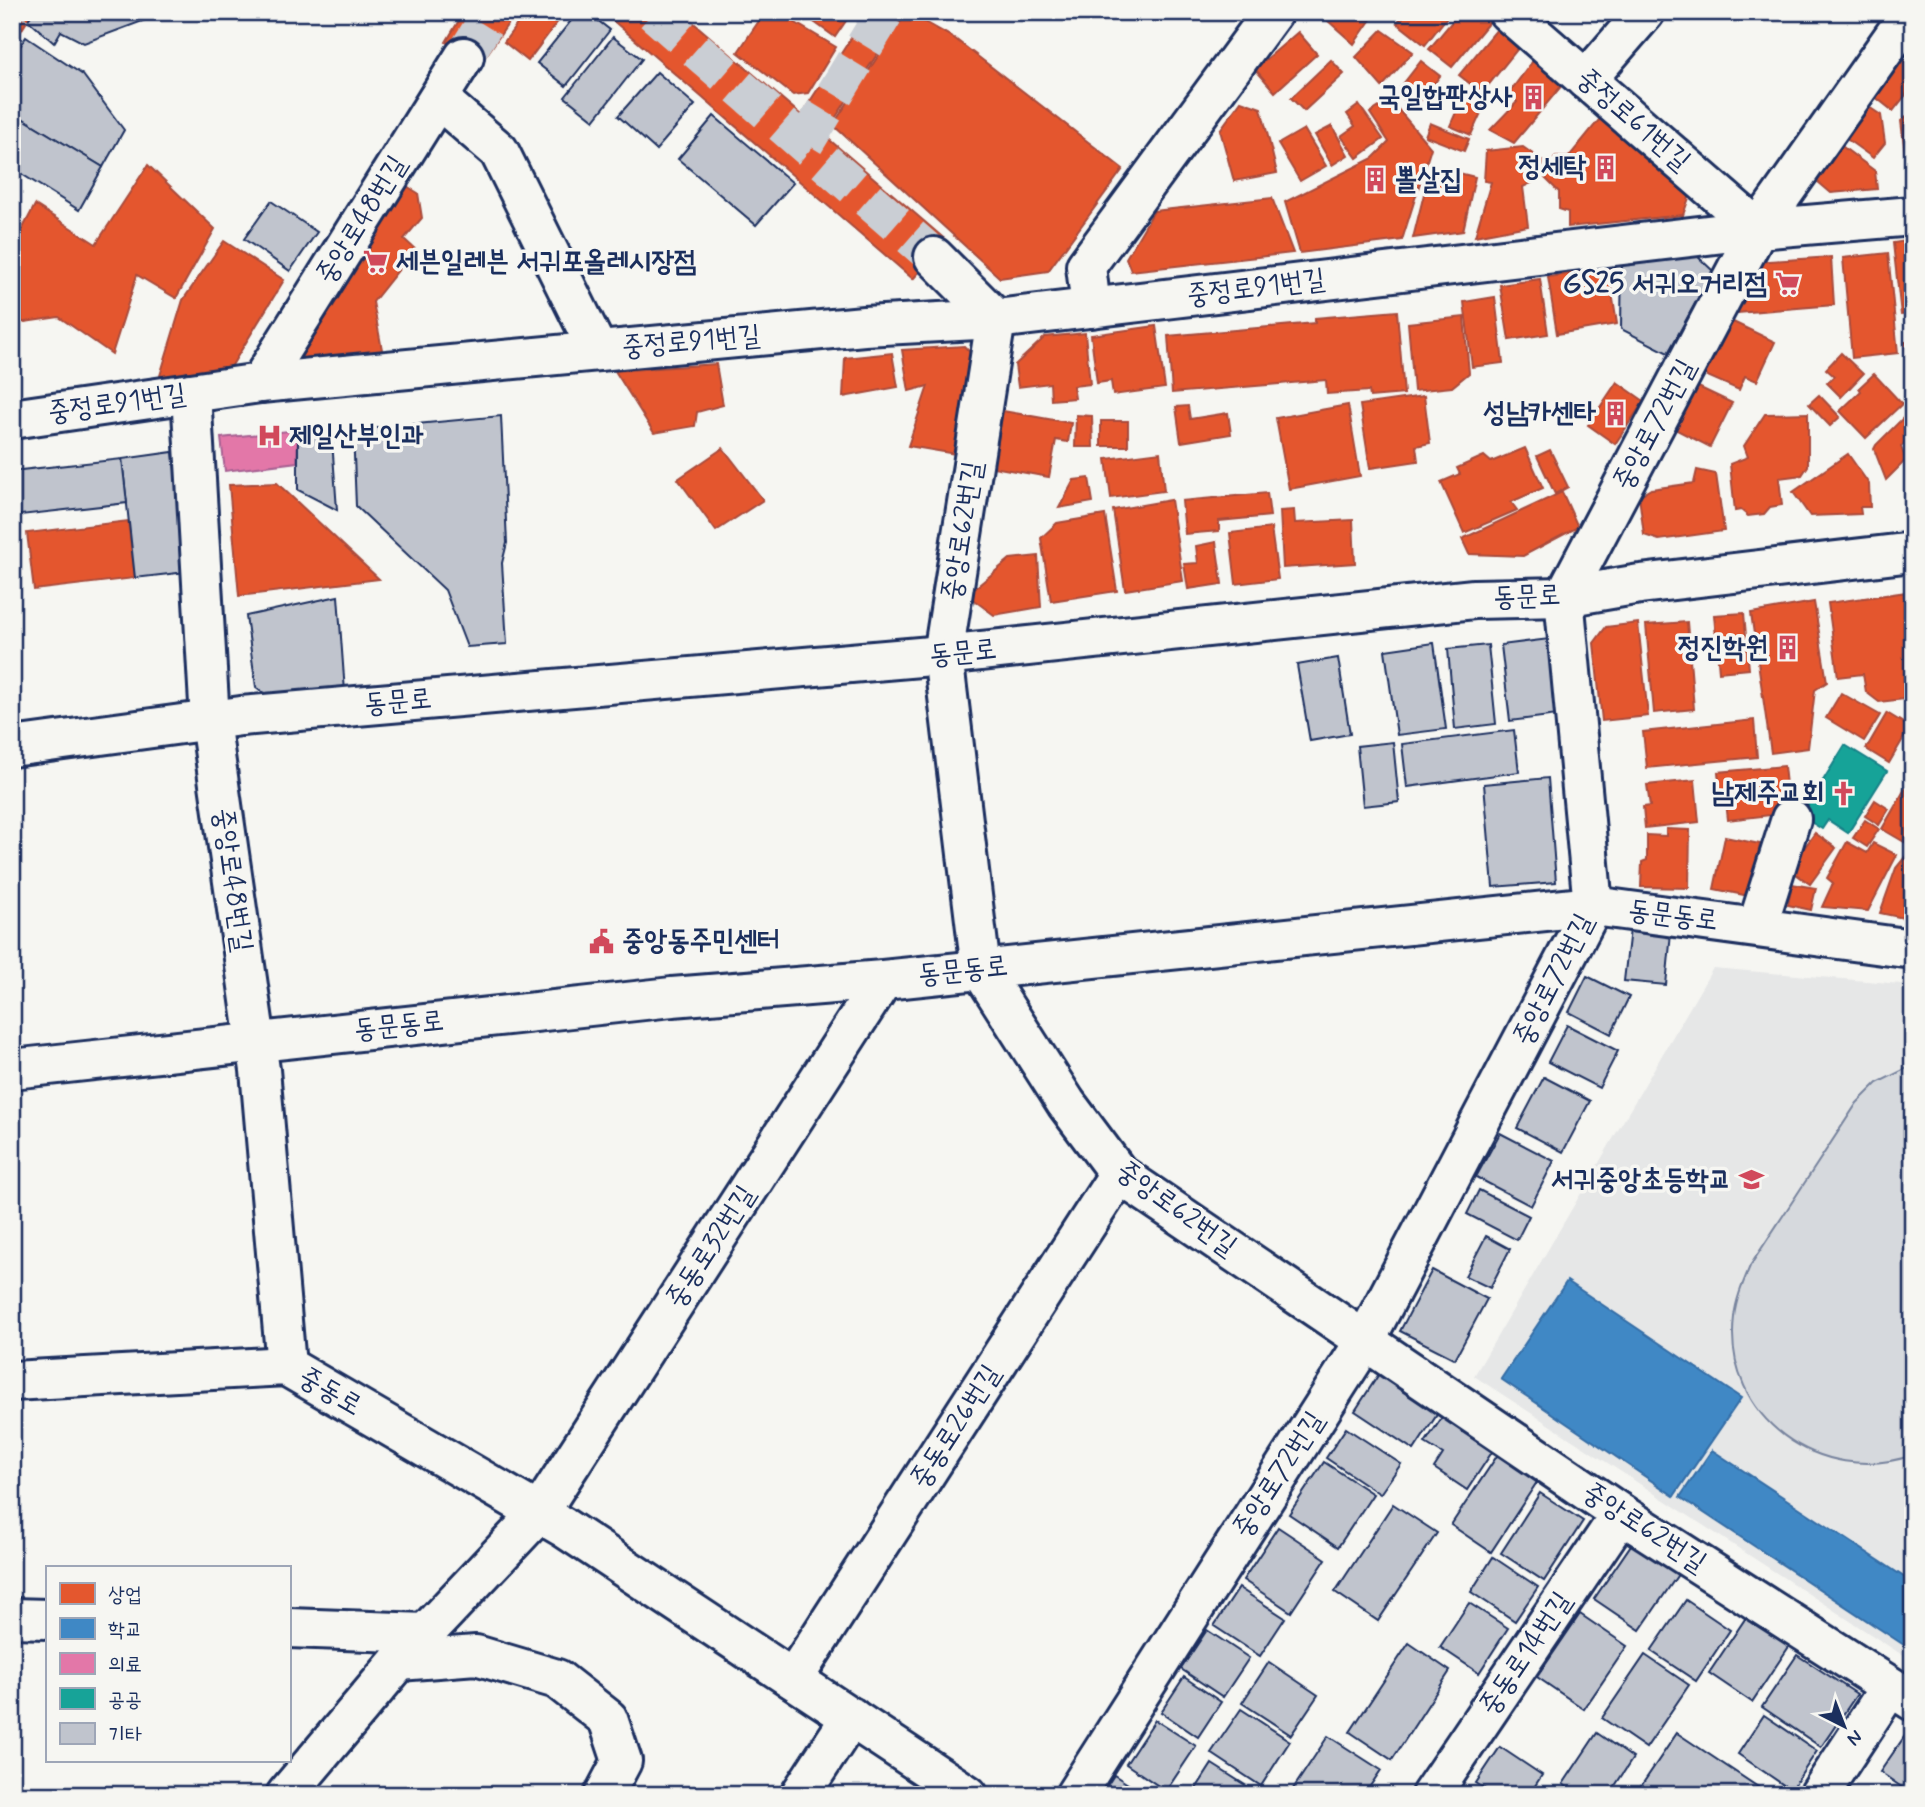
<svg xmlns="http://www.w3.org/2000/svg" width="1925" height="1807" font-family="Mynerve,'Poor Story',sans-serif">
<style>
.built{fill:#e6e7e7}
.green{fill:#d6d9dd;stroke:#78849e;stroke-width:2}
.shops{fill:#e4572e;stroke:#a84b3c;stroke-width:2}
.schools{fill:#3f88c5;stroke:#346da6;stroke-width:2}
.health{fill:#e377a8;stroke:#a76192;stroke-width:2}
.public{fill:#17a398;stroke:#188087;stroke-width:2}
.building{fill:#c0c4cd;stroke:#1b2f5e;stroke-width:2}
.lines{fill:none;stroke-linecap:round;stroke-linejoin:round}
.minor-tunnel{stroke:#caced4;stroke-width:38;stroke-dasharray:38 19;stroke-linecap:butt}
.minor-casing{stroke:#1b2f5e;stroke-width:44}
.major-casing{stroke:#1b2f5e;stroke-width:44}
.minor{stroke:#f6f6f2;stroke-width:38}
.major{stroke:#f6f6f2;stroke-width:38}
.labels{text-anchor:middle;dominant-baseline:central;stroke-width:7;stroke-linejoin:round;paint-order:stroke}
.poi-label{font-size:28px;font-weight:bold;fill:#1b2f5e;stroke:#f6f6f2;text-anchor:end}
.street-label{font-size:28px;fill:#1b2f5e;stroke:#f6f6f2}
</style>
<rect width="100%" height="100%" fill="#f6f6f2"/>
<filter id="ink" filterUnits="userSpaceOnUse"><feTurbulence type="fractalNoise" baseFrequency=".0143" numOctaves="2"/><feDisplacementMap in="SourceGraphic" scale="14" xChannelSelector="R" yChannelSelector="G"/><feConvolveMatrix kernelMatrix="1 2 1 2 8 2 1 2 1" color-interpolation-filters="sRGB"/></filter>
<g filter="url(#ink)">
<polygon class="built" points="1713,968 1913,985 1913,1662 1474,1376"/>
<path class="green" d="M 1913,1065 L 1913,1455 C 1821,1487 1722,1418 1734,1317 C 1736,1299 1743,1283 1750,1266 L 1857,1103 L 1877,1083 Z"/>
<g class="shops">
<polygon points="12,12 33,12 12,45"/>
<polygon points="464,12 516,12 477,69 446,42"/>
<polygon points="526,12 565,12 528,61 504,42"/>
<polygon points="603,12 681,12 801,115 868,12 905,12 824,135 947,241 913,279"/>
<polygon points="765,12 777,12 836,47 808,93 793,95 738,52"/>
<polygon points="800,12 852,12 835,37"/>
<polygon points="907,12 954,38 1123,169 1048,271 1000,278 833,125"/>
<polygon points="1318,12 1376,12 1354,44"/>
<polygon points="1405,12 1451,12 1425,45 1397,23"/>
<polygon points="1460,12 1480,12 1490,21 1452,67 1429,49"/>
<polygon points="1498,28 1520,46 1482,93 1459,75"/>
<polygon points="1382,30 1413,52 1382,87 1356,57"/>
<polygon points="1298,32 1317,54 1275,92 1255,69"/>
<polygon points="1897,55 1913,67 1913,86 1893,111 1869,92"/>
<polygon points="1535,58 1568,78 1514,143 1490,130 1517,102 1509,93"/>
<polygon points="1331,60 1344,74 1304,111 1291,98"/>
<polygon points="1421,61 1440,76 1415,108 1396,93"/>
<polygon points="1464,94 1485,104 1471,135 1450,126"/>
<polygon points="1390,100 1431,148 1402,240 1300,253 1285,202 1373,158 1389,142 1370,113"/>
<polygon points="1241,101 1261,108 1277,173 1234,181 1220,130"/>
<polygon points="1863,103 1881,115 1885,143 1873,158 1841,135"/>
<polygon points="1359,105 1383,139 1357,158 1341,136 1355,126 1347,114"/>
<polygon points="1913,112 1913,185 1909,186 1901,121"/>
<polygon points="1603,115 1691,192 1683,215 1568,227 1568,212 1559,209 1559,192 1543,176 1556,156 1568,158"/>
<polygon points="1430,123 1469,139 1464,151 1425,136"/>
<polygon points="1332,126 1348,155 1332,165 1315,135"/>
<polygon points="1304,129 1326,166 1300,181 1278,144"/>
<polygon points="1839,144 1875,171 1877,189 1831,193 1811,176"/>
<polygon points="1523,147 1544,162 1539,179 1523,187 1528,226 1475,236 1491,182 1484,181 1486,151"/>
<polygon points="148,165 215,229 176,298 137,275 112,354 59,317 18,323 12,319 12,249 35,205 96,244"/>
<polygon points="1431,166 1475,177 1463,231 1413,238"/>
<polygon points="397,180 418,193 422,218 404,239 415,249 373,302 383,355 294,369 288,359"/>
<polygon points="1272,198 1293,253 1131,271 1126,258 1154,211"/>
<polygon points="1913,240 1913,314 1901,315 1893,243"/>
<polygon points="224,241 284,280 223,380 159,379 183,300"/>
<polygon points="1888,253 1898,353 1852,358 1843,258"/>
<polygon points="1831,257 1834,305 1724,314 1753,262"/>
<polygon points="1608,268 1617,324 1557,334 1548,277"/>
<polygon points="1540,279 1548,334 1509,340 1500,285"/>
<polygon points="1495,297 1503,363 1472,367 1464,302"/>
<polygon points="1397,311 1404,394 1370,397 1369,391 1327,394 1326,380 1172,393 1168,336 1315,323 1315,318"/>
<polygon points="1464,317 1469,373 1452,387 1414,391 1408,323"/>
<polygon points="1729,320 1775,342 1757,381 1745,376 1739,390 1703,374"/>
<polygon points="1156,326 1165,388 1113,395 1111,381 1097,383 1091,335"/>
<polygon points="1085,333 1090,384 1073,386 1075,398 1051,400 1050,383 1018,387 1015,365 1045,337"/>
<polygon points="1905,342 1913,342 1913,389 1909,384"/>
<polygon points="964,346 978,361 962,455 908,446 928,386 909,391 902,350"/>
<polygon points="892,353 898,387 843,397 845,358"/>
<polygon points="1841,353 1863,374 1841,397 1827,383 1834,376 1826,369"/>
<polygon points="716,364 723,405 697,412 695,426 654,433 615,371"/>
<polygon points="1874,374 1902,404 1866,438 1840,411 1861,391 1859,388"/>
<polygon points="1617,382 1644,401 1615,444 1588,425"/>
<polygon points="1692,384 1732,403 1710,447 1671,427"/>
<polygon points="1819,395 1840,417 1830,426 1809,404"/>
<polygon points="1424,396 1430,443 1416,446 1418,461 1370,468 1360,405"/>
<polygon points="1348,405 1360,476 1289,489 1276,418"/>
<polygon points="1188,406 1190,419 1228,413 1231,434 1181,442 1176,407"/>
<polygon points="1003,411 1071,423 1068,442 1056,440 1049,477 993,467"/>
<polygon points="1808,413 1808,466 1802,475 1779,478 1782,505 1770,507 1764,514 1748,516 1741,510 1735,511 1730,464 1748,457 1744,446 1765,414"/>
<polygon points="1907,414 1913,424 1913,434 1901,447 1906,460 1886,480 1874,449 1876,445"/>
<polygon points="1076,415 1092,416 1093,447 1075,447"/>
<rect x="1101" y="421" width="27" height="25"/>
<polygon points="723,448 763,500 716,531 678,479"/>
<polygon points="1525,448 1543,488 1511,502 1517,510 1464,533 1441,482 1460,474 1457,468 1484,456 1491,462"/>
<polygon points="1550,450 1568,487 1555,494 1537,456"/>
<polygon points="1160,452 1164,491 1111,498 1106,459"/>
<polygon points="1848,454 1869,484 1870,507 1860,507 1861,514 1810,516 1793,492"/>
<polygon points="1697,470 1716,474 1724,531 1659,540 1644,535 1639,496 1651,489 1694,483"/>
<polygon points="1089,478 1093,502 1059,508 1074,480"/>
<polygon points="277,483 379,579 239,596 229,485"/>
<polygon points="1562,492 1578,527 1523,556 1469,554 1462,539"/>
<polygon points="1267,493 1270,516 1219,521 1219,531 1185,534 1182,501"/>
<polygon points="1171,500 1183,581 1125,590 1113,510"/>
<polygon points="1294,510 1295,523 1353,520 1355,563 1283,568 1280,511"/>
<polygon points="1105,515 1117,591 1051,601 1041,538 1057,523"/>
<polygon points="128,521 135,578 34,590 27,533"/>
<polygon points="1271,528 1278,579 1236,584 1230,533"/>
<polygon points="1216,542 1222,584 1188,589 1184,564 1198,563 1196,546"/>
<polygon points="1038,556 1041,607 994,615 967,595 1010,559"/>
<polygon points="1907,592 1913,635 1913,698 1879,702 1866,692 1863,674 1838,677 1828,603"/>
<polygon points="1814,602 1827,682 1815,690 1808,748 1771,753 1751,613"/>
<polygon points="1744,613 1749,669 1719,672 1714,615"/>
<polygon points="1687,622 1694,709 1654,713 1646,625"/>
<polygon points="1638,623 1648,716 1602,721 1594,643 1606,627"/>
<polygon points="1841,693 1880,715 1864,741 1826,718"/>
<polygon points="1887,713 1910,727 1889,763 1866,749"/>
<polygon points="1754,720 1757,757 1647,768 1643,732"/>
<polygon points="1784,766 1789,813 1728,820 1726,802 1721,803 1718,772"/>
<polygon points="1695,780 1699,822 1645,828 1643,807 1650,806 1647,785"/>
<polygon points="1906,787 1913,791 1913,847 1882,829"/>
<polygon points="1875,800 1889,809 1879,825 1865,816"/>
<polygon points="1865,820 1879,829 1867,847 1853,838"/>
<polygon points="1666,829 1690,830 1689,888 1641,887 1642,862 1647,860 1647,835 1666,836"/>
<polygon points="1815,833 1836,848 1810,884 1789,869"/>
<polygon points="1725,837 1760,844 1749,896 1714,889"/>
<polygon points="1847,842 1867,853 1873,843 1897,855 1868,911 1822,907 1833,883 1827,878"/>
<polygon points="1910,851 1913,852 1913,920 1880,913 1896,868"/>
<polygon points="1792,884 1816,888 1811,910 1788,905"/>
</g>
<g class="schools">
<polygon points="1567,1281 1741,1398 1674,1496 1501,1379"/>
<polygon points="1712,1450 1913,1583 1913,1651 1680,1497"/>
</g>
<polygon class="health" points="298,430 297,462 225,471 221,438"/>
<polygon class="public" points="1845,745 1887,771 1848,833 1828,820 1822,829 1801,816"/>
<g class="building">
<polygon points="33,12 158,12 156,16 84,43 61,31 54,43 28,20"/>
<polygon points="578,12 587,12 610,30 566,86 537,63"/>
<polygon points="26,37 83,75 124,130 103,167 12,112 12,59"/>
<polygon points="613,37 642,59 594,120 565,97"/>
<polygon points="657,72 695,105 656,150 618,116"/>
<polygon points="12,112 103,167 79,210 12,168"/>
<polygon points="714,116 793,183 756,225 678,159"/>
<polygon points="271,201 317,232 290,271 244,239"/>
<polygon points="1622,254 1695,254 1713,271 1668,353 1621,329"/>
<polygon points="501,416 507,543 502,563 507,644 467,647 445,590 356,506 353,430"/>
<polygon points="331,426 337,510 298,490 298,430"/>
<polygon points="173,452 186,572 135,578 122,459"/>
<polygon points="122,459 127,503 12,516 12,471"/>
<polygon points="338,596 345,692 276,702 256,687 246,616"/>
<polygon points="1549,639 1558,715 1510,721 1501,645"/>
<polygon points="1434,643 1446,729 1397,735 1385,650"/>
<polygon points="1488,645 1496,724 1455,729 1448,649"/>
<polygon points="1338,658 1350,734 1310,741 1297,665"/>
<polygon points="1514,730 1519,772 1407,787 1402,744"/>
<polygon points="1393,742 1399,802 1363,806 1357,746"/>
<polygon points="1548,778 1556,882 1493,887 1484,784"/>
<polygon points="1630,929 1671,933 1666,985 1624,981"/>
<polygon points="1587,976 1629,997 1611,1034 1569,1012"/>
<polygon points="1567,1025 1618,1051 1599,1088 1548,1062"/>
<polygon points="1544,1077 1590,1101 1563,1152 1517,1128"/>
<polygon points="1500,1133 1554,1161 1531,1206 1476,1177"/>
<polygon points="1479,1190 1529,1216 1517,1240 1467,1214"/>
<polygon points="1486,1236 1510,1249 1490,1288 1465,1276"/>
<polygon points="1432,1270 1487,1299 1455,1359 1400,1331"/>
<polygon points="1381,1371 1440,1410 1414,1450 1355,1411"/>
<polygon points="1445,1413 1496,1446 1467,1490 1434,1468 1443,1454 1425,1443"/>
<polygon points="1346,1428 1401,1464 1380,1494 1326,1458"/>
<polygon points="1499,1453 1539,1479 1491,1552 1451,1525"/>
<polygon points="1324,1462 1373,1494 1338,1547 1289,1514"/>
<polygon points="1540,1493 1583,1521 1544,1581 1501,1553"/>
<polygon points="1393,1504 1437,1533 1378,1621 1335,1592"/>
<polygon points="1278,1527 1326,1559 1291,1612 1243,1580"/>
<polygon points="1633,1542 1679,1573 1640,1630 1594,1599"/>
<polygon points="1493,1557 1538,1587 1515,1621 1471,1592"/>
<polygon points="1239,1588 1285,1618 1260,1656 1214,1626"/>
<polygon points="1686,1600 1730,1630 1696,1681 1651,1651"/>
<polygon points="1469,1603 1508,1628 1479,1673 1440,1647"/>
<polygon points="1580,1614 1627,1646 1584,1709 1537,1677"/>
<polygon points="1747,1616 1790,1645 1752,1702 1709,1673"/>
<polygon points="1207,1630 1249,1658 1223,1697 1181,1669"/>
<polygon points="1409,1643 1450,1671 1392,1760 1350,1732"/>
<polygon points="1645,1655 1689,1685 1646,1748 1602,1718"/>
<polygon points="1797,1655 1857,1694 1821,1747 1762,1707"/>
<polygon points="1269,1662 1318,1695 1291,1735 1242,1703"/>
<polygon points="1184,1677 1221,1702 1198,1737 1161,1712"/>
<polygon points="1241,1709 1290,1741 1261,1786 1211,1753"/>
<polygon points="1764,1715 1817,1751 1791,1790 1738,1754"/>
<polygon points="1155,1720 1196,1746 1166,1791 1126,1764"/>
<polygon points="1913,1724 1913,1789 1910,1793 1880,1772"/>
<polygon points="1597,1733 1633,1758 1609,1795 1578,1795 1563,1784"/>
<polygon points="1677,1733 1770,1795 1635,1795"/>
<polygon points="1328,1736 1381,1770 1364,1795 1289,1795"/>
<polygon points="1500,1747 1542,1775 1529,1795 1494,1795 1476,1783"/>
<polygon points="1212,1764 1253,1790 1250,1795 1192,1795"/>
<polygon points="1114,1775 1145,1795 1101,1795"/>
</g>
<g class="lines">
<g class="minor-tunnel">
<polyline points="653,12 934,257"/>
<polyline points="12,14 13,12"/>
<polyline points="464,57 492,12"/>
<polyline points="805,143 885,12"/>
</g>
<defs>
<g id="minor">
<polyline points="1508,12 1758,229"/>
<polyline points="1586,80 1645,12"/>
<polyline points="437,101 448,107 499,151 598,351"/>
<polyline points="934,257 996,319 943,655 981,970 1066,1103 1119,1174 1621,1514 1913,1701"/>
<polyline points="1091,308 1086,266 1273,12"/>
<polyline points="260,383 464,57"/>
<polyline points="191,393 210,721 260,1070 286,1366"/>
<polyline points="12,419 260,383 864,326 996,319 1758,229 1913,216"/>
<polyline points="1757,927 1791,819"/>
<polyline points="12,1069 672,997 883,980 1593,906 1913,949"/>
<polyline points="12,1381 286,1366 563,1527 968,1795"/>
<polyline points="12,1618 47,1619"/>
<polyline points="289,1628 425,1633"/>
<polyline points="399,1661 476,1655 557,1679 608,1719 622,1761 604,1795"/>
<polyline points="793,1679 1119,1174"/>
<polyline points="286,1795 399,1661 539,1513 883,980"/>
<polyline points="800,1795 851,1717"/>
<polyline points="1075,1795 1365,1341 1593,906 1564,597 1758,229 1911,12"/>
<polyline points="1431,1795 1621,1514"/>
<polyline points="1819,1795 1890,1687"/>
</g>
<polyline id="major" points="12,747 241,716 943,655 1474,599 1564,597 1640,584 1913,552"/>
</defs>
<use href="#minor" class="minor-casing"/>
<use href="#major" class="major-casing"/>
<use href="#minor" class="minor"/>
<use href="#major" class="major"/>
</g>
</g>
<defs>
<symbol id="building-bare" viewBox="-9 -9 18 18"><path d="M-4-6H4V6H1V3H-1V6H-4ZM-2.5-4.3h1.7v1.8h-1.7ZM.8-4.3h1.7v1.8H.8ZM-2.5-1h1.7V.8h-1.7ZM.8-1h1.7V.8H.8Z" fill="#d1495b" stroke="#f6f6f2" stroke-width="2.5" paint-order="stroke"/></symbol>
<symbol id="supermarket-bare" viewBox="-9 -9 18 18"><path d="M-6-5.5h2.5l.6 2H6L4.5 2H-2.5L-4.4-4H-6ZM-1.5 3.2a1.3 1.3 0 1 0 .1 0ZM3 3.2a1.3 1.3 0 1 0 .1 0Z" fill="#d1495b" stroke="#f6f6f2" stroke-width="2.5" paint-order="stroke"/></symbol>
<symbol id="hospital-bare" viewBox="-9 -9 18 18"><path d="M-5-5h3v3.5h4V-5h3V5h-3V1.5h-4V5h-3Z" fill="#d1495b" stroke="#f6f6f2" stroke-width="2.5" paint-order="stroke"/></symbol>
<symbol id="church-bare" viewBox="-9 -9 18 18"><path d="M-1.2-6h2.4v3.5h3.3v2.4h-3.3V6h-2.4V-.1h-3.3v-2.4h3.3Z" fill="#d1495b" stroke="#f6f6f2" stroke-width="2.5" paint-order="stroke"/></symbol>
<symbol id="civic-bare" viewBox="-9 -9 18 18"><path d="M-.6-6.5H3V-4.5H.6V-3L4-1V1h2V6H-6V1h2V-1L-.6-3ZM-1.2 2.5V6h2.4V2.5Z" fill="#d1495b" stroke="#f6f6f2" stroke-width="2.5" paint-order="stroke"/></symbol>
<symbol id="school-bare" viewBox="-9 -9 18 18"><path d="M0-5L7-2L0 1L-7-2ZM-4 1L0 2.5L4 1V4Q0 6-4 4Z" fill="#d1495b" stroke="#f6f6f2" stroke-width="2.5" paint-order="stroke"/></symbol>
</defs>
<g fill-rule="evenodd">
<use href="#building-bare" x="1516" y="80" width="35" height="35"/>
<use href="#building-bare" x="1588" y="150" width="35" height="35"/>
<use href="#building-bare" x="1358" y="162" width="35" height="35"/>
<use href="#supermarket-bare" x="358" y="244" width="35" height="35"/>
<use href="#supermarket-bare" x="1770" y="266" width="35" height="35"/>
<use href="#building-bare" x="1598" y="396" width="35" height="35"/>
<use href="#hospital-bare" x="252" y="418" width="35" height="35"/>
<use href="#building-bare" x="1770" y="630" width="35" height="35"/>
<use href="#church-bare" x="1826" y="776" width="35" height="35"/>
<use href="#civic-bare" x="584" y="924" width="35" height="35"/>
<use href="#school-bare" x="1734" y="1162" width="35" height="35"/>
</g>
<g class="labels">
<g class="poi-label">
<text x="1513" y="97">국일합판상사</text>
<text x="1586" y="167">정세탁</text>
<text x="1395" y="180" text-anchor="start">뽈살집</text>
<text x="396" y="262" text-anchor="start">세븐일레븐 서귀포올레시장점</text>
<text x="1767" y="284">GS25 서귀오거리점</text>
<text x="1596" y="413">성남카센타</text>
<text x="289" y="436" text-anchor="start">제일산부인과</text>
<text x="1768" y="648">정진학원</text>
<text x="1824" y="793">남제주교회</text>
<text x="622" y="941" text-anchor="start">중앙동주민센터</text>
<text x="1731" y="1180">서귀중앙초등학교</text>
</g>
<g class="street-label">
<text transform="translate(1633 120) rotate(41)">중정로61번길</text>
<text transform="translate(362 220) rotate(-58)">중앙로48번길</text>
<text transform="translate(1256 288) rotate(-7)">중정로91번길</text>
<text transform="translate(691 342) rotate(-5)">중정로91번길</text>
<text transform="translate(117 404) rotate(-8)">중정로91번길</text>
<text transform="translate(1655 425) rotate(-62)">중앙로72번길</text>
<text transform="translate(963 531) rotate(-81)">중앙로62번길</text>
<text transform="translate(1527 597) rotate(-2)">동문로</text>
<text transform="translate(963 653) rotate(-6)">동문로</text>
<text transform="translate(398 702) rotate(-5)">동문로</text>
<text transform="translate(232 880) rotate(82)">중앙로48번길</text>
<text transform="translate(1673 916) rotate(7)">동문동로</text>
<text transform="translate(963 971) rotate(-6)">동문동로</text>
<text transform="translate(1554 980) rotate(-63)">중앙로72번길</text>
<text transform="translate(399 1026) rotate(-6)">동문동로</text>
<text transform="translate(1176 1209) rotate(36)">중앙로62번길</text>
<text transform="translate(711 1247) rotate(-57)">중동로32번길</text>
<text transform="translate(330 1392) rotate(30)">중동로</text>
<text transform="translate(956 1427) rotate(-57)">중동로26번길</text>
<text transform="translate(1279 1475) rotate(-57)">중앙로72번길</text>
<text transform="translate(1644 1528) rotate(33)">중앙로62번길</text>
<text transform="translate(1526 1654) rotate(-56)">중동로14번길</text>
</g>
</g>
<rect width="1925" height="1807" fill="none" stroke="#f6f6f2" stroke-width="42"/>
<rect x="21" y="21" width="1883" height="1765" fill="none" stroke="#1b2f5e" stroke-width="2.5" filter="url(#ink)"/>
<rect x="46" y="1566" width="245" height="196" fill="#f6f6f2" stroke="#9ea6b7" stroke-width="2"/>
<rect x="60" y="1583" width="35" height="21" fill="#e4572e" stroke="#9ea6b7" stroke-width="2"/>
<text x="108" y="1601" font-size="21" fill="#1b2f5e">상업</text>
<rect x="60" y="1618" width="35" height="21" fill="#3f88c5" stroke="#9ea6b7" stroke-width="2"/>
<text x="108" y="1636" font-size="21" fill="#1b2f5e">학교</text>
<rect x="60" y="1653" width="35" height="21" fill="#e377a8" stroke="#9ea6b7" stroke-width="2"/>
<text x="108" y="1671" font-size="21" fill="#1b2f5e">의료</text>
<rect x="60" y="1688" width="35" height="21" fill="#17a398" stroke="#9ea6b7" stroke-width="2"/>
<text x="108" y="1706" font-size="21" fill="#1b2f5e">공공</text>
<rect x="60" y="1723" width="35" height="21" fill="#c0c4cd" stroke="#9ea6b7" stroke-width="2"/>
<text x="108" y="1741" font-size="21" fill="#1b2f5e">기타</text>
<g transform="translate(1844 1726) rotate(138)" stroke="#f6f6f2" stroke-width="5" paint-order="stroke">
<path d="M0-5L12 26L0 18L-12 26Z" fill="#1b2f5e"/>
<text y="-10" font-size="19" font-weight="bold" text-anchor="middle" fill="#1b2f5e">N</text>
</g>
</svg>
